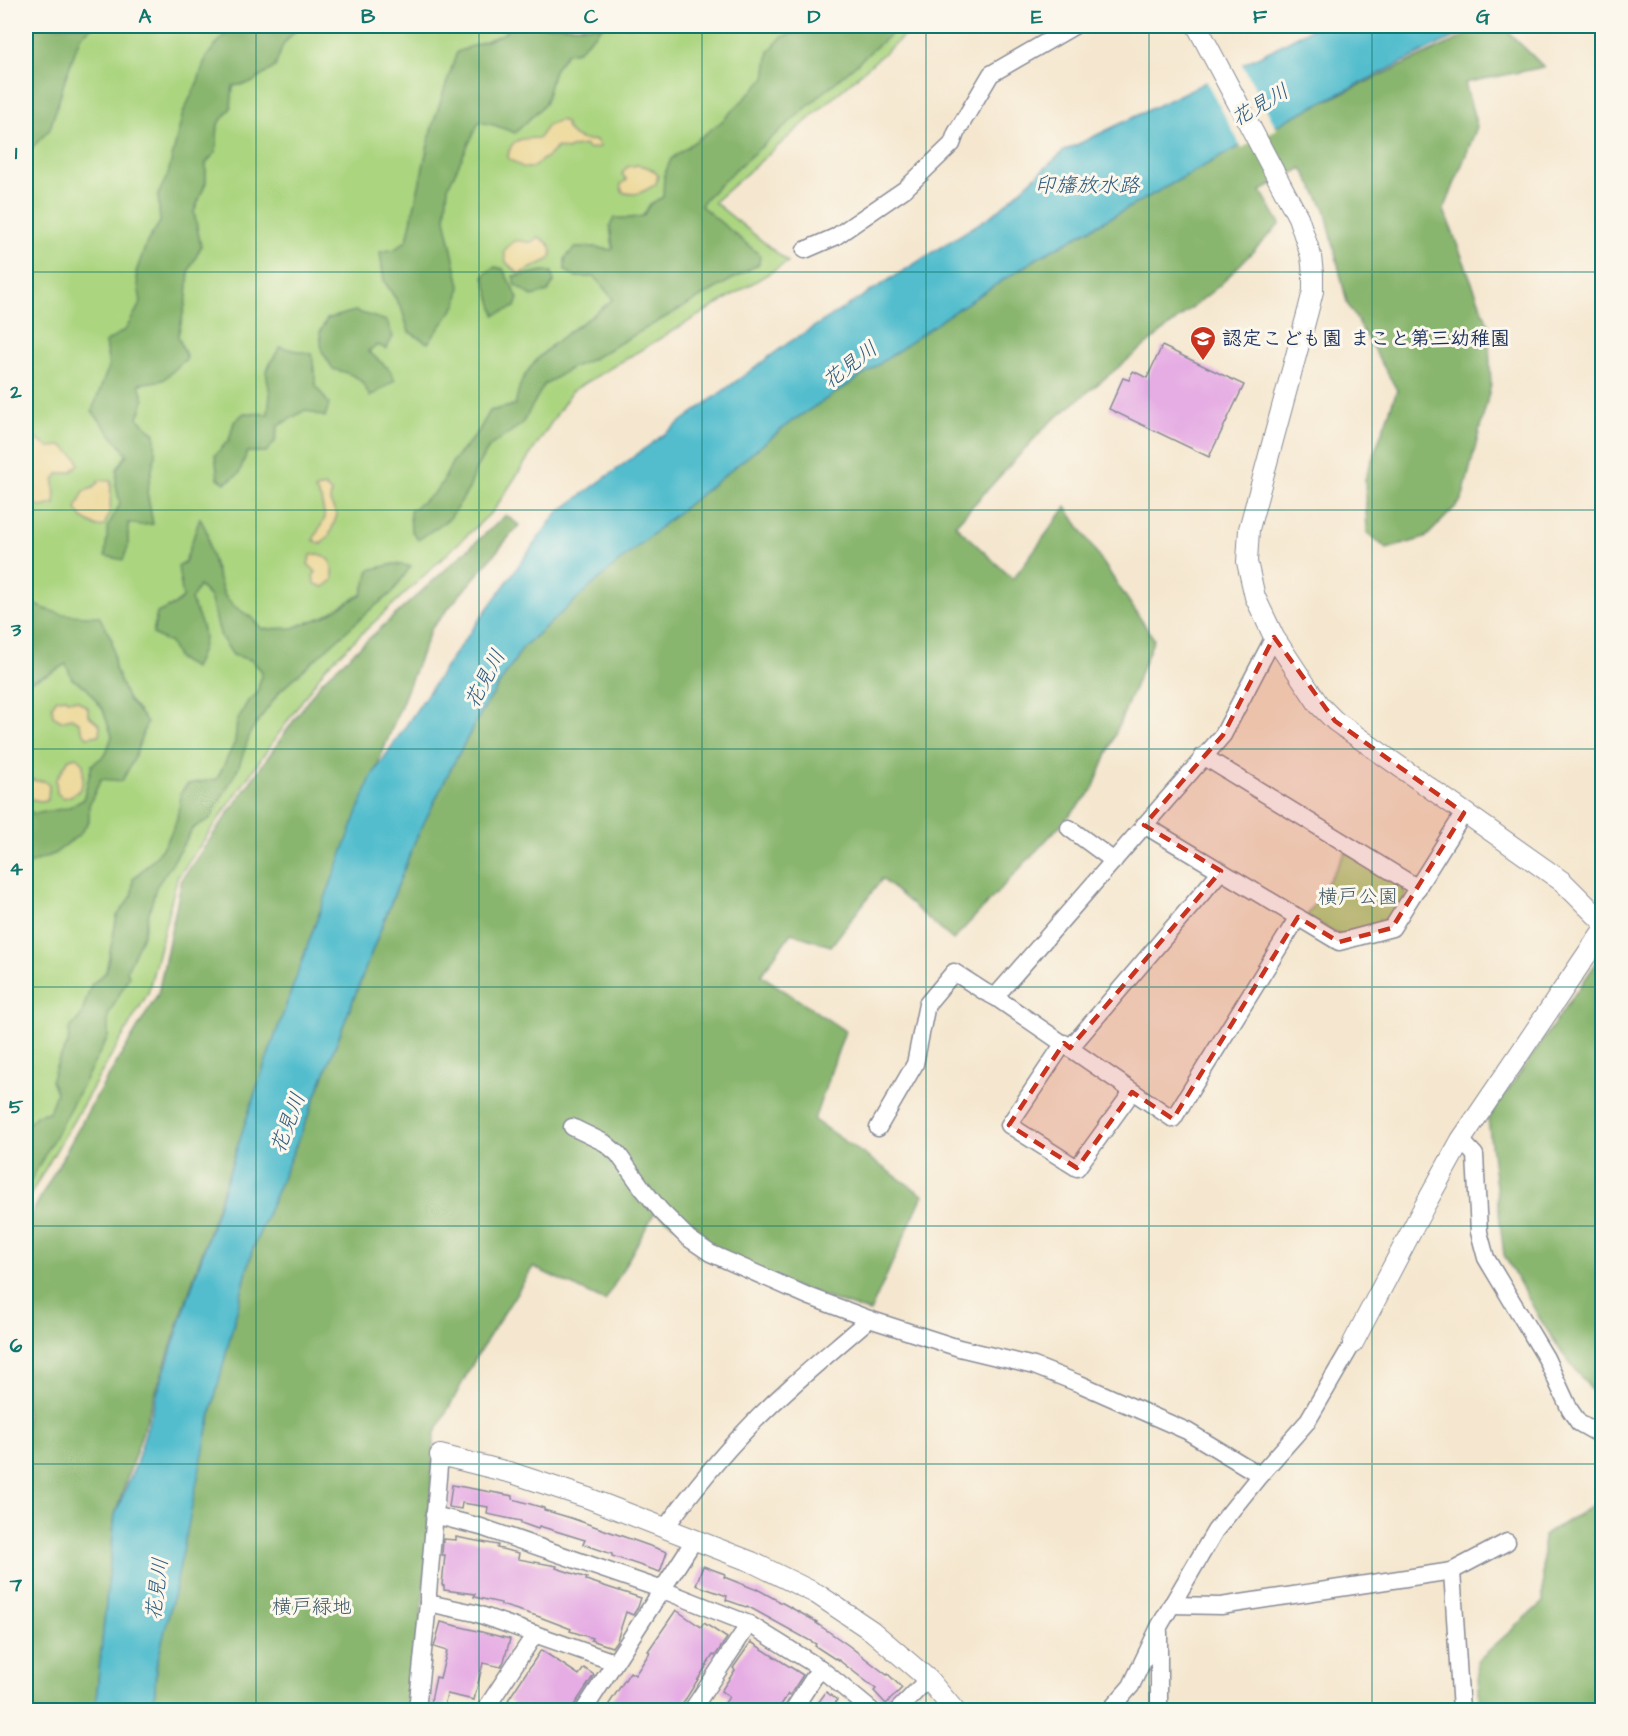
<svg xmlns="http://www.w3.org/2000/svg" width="1628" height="1736" font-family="'Architects Daughter','Klee One',sans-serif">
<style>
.green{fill:#acd580;stroke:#64826f;stroke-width:1.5}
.forest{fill:#89b66e;stroke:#527266;stroke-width:1.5}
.sand{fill:#eeda9e;stroke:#84847e;stroke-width:1.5}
.water{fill:#52bdcd;stroke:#367696;stroke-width:1.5}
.pier{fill:#f5e7cf}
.building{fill:#e6ade4}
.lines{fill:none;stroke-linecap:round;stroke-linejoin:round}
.minor-casing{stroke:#888b96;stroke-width:19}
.tertiary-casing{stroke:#888b96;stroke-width:22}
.minor{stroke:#fff;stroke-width:16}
.tertiary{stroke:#fff;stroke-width:20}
.marked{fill:#c8321e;fill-opacity:0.2;stroke:#c8321e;stroke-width:4.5;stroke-dasharray:12 8;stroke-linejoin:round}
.grid{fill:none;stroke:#0f766e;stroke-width:1.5;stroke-opacity:0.55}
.labels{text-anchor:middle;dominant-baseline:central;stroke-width:6;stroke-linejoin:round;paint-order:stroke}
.poi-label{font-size:20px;font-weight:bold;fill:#1b2f5e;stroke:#fbf7ec;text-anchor:start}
.park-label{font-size:20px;fill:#3f5866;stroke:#fbf7ec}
.water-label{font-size:21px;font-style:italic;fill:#2c5a7f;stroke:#fbf7ec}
.neatline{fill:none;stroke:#0f766e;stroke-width:2}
.grid-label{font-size:20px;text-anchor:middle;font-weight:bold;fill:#0f766e}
</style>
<rect width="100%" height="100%" fill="#fbf7ec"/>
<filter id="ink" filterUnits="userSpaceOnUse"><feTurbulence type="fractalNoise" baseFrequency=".0167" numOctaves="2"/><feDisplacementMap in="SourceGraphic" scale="12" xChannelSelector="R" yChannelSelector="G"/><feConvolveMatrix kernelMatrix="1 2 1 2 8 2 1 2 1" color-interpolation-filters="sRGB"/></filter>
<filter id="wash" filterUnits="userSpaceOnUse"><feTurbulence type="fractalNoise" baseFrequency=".008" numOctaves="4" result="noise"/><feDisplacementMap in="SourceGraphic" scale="24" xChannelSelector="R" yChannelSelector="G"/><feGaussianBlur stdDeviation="1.35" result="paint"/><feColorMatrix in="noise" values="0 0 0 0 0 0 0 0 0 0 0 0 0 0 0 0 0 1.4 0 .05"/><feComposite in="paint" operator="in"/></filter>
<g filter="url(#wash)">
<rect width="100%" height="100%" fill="#f5e7cf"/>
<g class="green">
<polygon points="26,26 915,26 714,202 788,262 572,391 494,510 325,668 177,878 148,993 26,1202"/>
<polygon points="1346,852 1404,887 1406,897 1392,921 1339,935 1307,916"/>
</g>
<g class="forest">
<polygon points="26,26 93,26 80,37 65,80 50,129 26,154"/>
<polygon points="229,26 299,26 283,45 275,67 251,83 233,86 231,108 218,124 216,152 206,163 206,182 194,212 201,247 189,271 187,297 178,336 187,358 163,380 139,384 144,401 138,418 155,434 155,456 147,492 153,524 140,525 128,523 128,547 123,560 105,556 108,526 120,504 116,485 117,469 127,454 92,411 109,366 105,343 126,329 141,302 136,272 147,242 160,222 158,195 168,174 183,113 198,81 206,57 226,33"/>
<polygon points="511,26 603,26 578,51 567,53 554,70 545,104 515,133 494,125 479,122 448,187 445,219 460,286 457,304 428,343 409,332 401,307 384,281 380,252 395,249 407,240 432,127 457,52 503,34"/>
<path d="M 812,26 L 900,26 L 737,168 L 705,199 L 701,206 L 760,255 L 759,264 L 592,359 L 571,368 L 544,385 L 522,424 L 490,446 L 477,466 L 469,489 L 450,518 L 418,540 L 411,530 L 410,511 L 434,493 L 442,483 L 453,461 L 478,432 L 490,411 L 515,405 C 517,398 518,389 521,383 C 538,346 584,325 613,299 L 595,277 L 575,277 L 565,270 L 565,258 L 575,248 L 594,247 L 611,250 L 613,248 L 610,226 L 614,218 L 630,218 L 643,216 L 650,204 L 663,197 L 664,176 L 671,159 L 721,122 L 765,78 L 769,51 L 782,37 L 806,30 Z"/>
<polygon points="1486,26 1502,26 1544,67 1465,83 1477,127 1444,210 1488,324 1491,385 1462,500 1425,538 1387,549 1367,533 1365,479 1397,390 1347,303 1325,209 1302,168 1261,191 1280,224 1220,285 1046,426 955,525 1013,579 1066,507 1154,639 1092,791 953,940 882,879 831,946 791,933 761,975 845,1031 814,1120 923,1195 870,1312 740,1269 655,1212 605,1301 533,1267 478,1354 434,1435 428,1544 412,1710 154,1710 156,1667 212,1409 252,1251 308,1116 415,841 451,768 481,713 523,647 605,574 675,515 792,421 865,374 953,312 1036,259 1294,116"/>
<polygon points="495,267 503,269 518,298 515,307 495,315 484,276 486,273"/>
<polygon points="543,271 552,272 554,282 548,292 532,296 515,285 513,276 519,276"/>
<path d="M 355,311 L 387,321 L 393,337 L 386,349 L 378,345 L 368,351 L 389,369 L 395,380 L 370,397 C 360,375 355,375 333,369 L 322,351 L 320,332 L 327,319 Z"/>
<polygon points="280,347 312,354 316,386 329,404 325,417 305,410 278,426 275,442 266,452 247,452 239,474 225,483 218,478 215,455 229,440 234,422 244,413 268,414 270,394 266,371"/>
<polygon points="506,515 519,525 431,629 316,922 260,1078 115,1515 95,1710 26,1710 26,1224 93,1102 158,994 182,879 321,682"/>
<path d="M 200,518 L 208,534 L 209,549 L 224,595 L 235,607 L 252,618 L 262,629 L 293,628 L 325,616 L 362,594 L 369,570 L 394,564 L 411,566 L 392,593 L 370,610 L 280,691 L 251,731 L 239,766 L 210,819 L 193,828 L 173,862 L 156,887 L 143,935 L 127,970 L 129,976 L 108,1016 L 108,1037 L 26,1190 L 26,1126 L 37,1115 L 49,1112 L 56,1093 L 51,1081 L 58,1061 L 68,1044 L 69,1029 L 81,1016 L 91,985 L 106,972 L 117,916 L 132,896 L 133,879 C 142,870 153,861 160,851 C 172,835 181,814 180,793 L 188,784 L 217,779 L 235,742 L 237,721 L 248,701 L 257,694 L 262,671 L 251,660 L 233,655 L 221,637 L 210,597 L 199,586 L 191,600 C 205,632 210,636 194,668 L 178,659 L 170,643 L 153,634 L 157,613 L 174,605 L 183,598 L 178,566 L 185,562 Z"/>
<path d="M 26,600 C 54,615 67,616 99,616 L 112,640 L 115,668 L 127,698 L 147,722 L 134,759 L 122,781 L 101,779 L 89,805 L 89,821 L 80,834 L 54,854 L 26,865 L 26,808 L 34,814 L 67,808 L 83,800 L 92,765 L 106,754 L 112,736 L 103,710 L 86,687 L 72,679 L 66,664 L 49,674 L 28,682 L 26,681 Z"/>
<polygon points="1602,955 1602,1403 1562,1353 1540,1319 1504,1255 1488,1119"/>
<polygon points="1602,1500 1602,1710 1480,1710 1477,1661 1543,1602 1543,1536"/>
</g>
<g class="sand">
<path d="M 560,120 L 565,122 C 568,137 582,142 596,140 L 600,147 L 588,149 L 585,145 L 573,147 L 567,150 L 557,147 C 552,153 549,156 542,160 C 540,162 537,164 535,166 C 526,172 515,163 508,158 C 509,138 522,138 539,138 L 548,125 Z"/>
<path d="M 637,165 C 646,166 652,168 658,175 L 656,184 C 645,191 636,197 622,192 L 621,184 L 627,180 L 622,174 L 627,167 Z"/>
<path d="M 539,237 C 549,243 555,247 550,259 L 519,274 L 506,262 L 504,251 C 507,248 511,242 515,241 C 525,238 526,248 539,237 Z"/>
<polygon points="32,437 49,447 63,446 77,458 79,464 71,472 58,474 54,480 55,504 41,507 26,499 26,441"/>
<polygon points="100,480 111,481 110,511 104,526 97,527 82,518 76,509 84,491 93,488"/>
<polygon points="324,486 331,492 330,502 337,515 329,536 321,544 313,540 325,518 321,499 315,490"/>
<polygon points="319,554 330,560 333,571 333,580 324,587 315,584 313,576 316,572 308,564 311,555"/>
<polygon points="66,698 68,700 77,700 88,708 88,715 100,725 99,735 87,737 82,731 79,722 71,718 61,721 53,716 52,706 57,699"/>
<path d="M 77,757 L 83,764 C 84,783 84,794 63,798 L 57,793 L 56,780 L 69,759 Z"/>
<polygon points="26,777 36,781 44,781 49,785 48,800 40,801 26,798"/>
</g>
<polygon class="water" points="1316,26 1476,26 1294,116 1036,259 953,312 865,374 792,421 675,515 605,574 523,647 481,713 451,768 415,841 308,1116 252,1251 212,1409 176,1585 156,1667 154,1710 95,1710 115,1515 136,1464 157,1394 260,1078 316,922 371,777 453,656 556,514 788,343 994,214 1064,151 1272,50"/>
<polygon class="pier" points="1241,62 1277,129 1242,148 1205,79"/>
<g id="blocks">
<g class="building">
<polygon points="1162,346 1244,385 1209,457 1109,409 1123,378 1129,380 1133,371 1147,378"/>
<polygon points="452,1485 513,1496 513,1499 544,1508 544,1510 571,1518 667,1552 660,1572 612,1556 612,1554 583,1544 585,1540 539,1526 538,1529 521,1523 521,1521 487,1514 488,1507 462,1503 461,1509 449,1507"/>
<polygon points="456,1537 498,1545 497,1548 519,1553 518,1559 557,1566 556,1568 587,1578 586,1580 641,1598 638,1607 633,1615 626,1612 617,1640 612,1647 591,1640 592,1638 570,1631 571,1629 537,1616 501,1605 501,1603 474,1597 475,1594 444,1590 444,1586 442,1585 445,1555 442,1555 443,1539 456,1540"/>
<polygon points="703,1566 725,1574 724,1577 757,1590 757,1589 817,1622 816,1623 848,1645 887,1675 888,1674 902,1688 886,1704 874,1691 876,1689 836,1658 835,1659 815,1646 816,1644 747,1606 746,1607 726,1600 727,1596 696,1585"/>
<polygon points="676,1610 701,1627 704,1623 727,1638 715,1656 713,1655 679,1710 605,1710 630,1672 635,1675 650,1652 648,1651"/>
<polygon points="441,1622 510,1639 504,1661 501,1667 483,1663 474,1700 447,1694 443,1710 429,1710 436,1677 440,1678 447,1651 434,1647"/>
<polygon points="751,1642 803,1675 790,1695 788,1694 778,1710 720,1710 729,1697 721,1691 735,1670 733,1668"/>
<polygon points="541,1650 579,1675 584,1668 594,1675 571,1710 533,1710 526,1706 523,1710 508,1700"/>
<polygon points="826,1692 837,1700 830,1710 813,1710"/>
</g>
</g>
</g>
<g filter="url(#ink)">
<use href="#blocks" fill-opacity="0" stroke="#888b96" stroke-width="1.5"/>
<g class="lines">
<defs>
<g id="minor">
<polyline points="805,250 835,237 905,189 952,144 956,133 991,74 1074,26"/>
<polyline points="1203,756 1418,888"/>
<polyline points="1144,825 1339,942 1392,928 1464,813"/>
<polyline points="1069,828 1114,861"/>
<polyline points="995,997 1223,735 1274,637"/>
<polyline points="1064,1043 1009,1125 1077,1168 1132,1092"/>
<polyline points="1070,1048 1221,871"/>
<polyline points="572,1127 605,1143 618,1154 643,1189 661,1211 688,1238 710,1253 808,1296 869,1319 959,1348 1034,1366 1080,1384 1187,1431 1260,1475"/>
<polyline points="878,1128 915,1064 927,1004 954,972 985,992 995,997 1173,1119 1298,917"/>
<polyline points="1461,1140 1475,1155 1479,1232 1486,1258 1546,1358 1570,1410 1579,1423 1602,1436"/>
<polyline points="434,1515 481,1527 663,1590 749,1624 820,1668 871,1710"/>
<path d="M 665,1528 C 691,1493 718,1459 748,1428 C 785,1389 828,1355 869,1319"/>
<polyline points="1452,1571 1461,1710"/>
<polyline points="428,1603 475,1613 614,1662"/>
<polyline points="1171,1605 1221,1606 1452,1571 1507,1542"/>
<polyline points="417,1710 428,1603 428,1593 440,1455"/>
<polyline points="485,1710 535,1634"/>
<polyline points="584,1710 695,1539"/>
<polyline points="692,1710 749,1624"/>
<polyline points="793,1710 820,1668"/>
<polyline points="898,1710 928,1679"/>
<polyline points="1110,1710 1131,1686 1160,1625 1215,1531 1260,1475 1307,1422 1353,1343"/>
<polyline points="1159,1710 1159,1632"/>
</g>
<g id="tertiary">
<polyline points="1197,26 1298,217 1311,256 1313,274 1313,291 1308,311 1249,529 1247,562 1255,597 1274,637 1319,705 1335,721 1563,882 1602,921"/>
<polyline points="1353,1343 1424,1207 1461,1140 1602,932"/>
<polyline points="440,1455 512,1473 588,1498 752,1562 817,1594 872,1631 928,1679 954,1710"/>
</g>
</defs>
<use href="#minor" class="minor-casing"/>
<use href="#tertiary" class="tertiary-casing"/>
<use href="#minor" class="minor"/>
<use href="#tertiary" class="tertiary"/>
</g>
</g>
<path class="marked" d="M 1274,637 L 1335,721 L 1464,813 L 1392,928 L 1339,942 L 1298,917 L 1173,1119 L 1132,1092 L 1077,1168 L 1009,1125 L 1064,1043 L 1070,1048 L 1221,871 L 1144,825 L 1223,735 Z"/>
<path class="grid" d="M 256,26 L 256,1710M 479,26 L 479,1710M 702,26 L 702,1710M 926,26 L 926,1710M 1149,26 L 1149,1710M 1372,26 L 1372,1710M 26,272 L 1602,272M 26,510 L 1602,510M 26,749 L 1602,749M 26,987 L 1602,987M 26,1226 L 1602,1226M 26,1464 L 1602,1464"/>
<defs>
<symbol id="school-pin" viewBox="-11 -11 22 30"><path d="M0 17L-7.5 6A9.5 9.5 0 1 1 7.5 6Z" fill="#c8321e" stroke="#fbf7ec"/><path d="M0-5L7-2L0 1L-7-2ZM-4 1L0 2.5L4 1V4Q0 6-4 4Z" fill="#fff"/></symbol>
</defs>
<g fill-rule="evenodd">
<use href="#school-pin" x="1188" y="324" width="30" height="40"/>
</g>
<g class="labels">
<g class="poi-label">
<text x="1222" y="339">認定こども園 まこと第三幼稚園</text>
</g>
<g class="park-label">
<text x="1358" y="897">横戸公園</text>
<text x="312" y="1607">横戸緑地</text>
</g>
<g class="water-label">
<text transform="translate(1260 105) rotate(-30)">花見川</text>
<text x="1087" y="185">印旛放水路</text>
<text transform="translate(850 365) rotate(-37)">花見川</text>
<text transform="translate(485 679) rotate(-62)">花見川</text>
<text transform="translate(288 1123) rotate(-69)">花見川</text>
<text transform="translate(157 1589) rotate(-83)">花見川</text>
</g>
</g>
<rect width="1628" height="1736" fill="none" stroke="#fbf7ec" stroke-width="66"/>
<rect x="33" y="33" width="1562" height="1670" class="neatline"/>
<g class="grid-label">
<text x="145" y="23">A</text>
<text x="368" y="23">B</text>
<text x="591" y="23">C</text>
<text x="814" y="23">D</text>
<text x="1037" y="23">E</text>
<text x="1260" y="23">F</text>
<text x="1483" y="23">G</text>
<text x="16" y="159">1</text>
<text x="16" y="398">2</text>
<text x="16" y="636">3</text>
<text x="16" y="875">4</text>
<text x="16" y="1113">5</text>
<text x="16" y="1352">6</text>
<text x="16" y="1591">7</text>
</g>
</svg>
